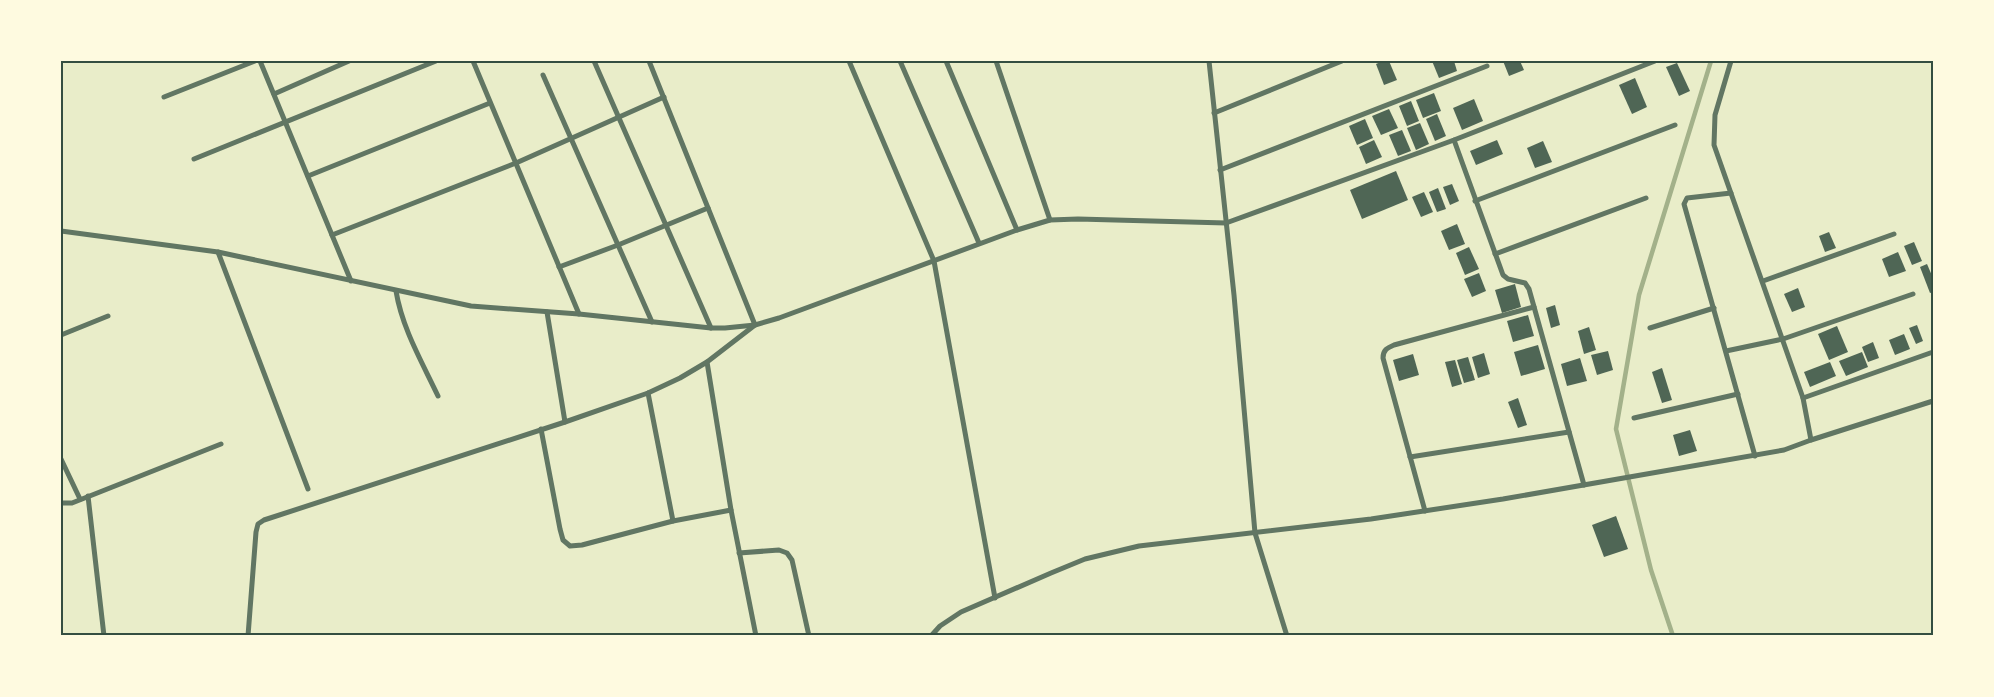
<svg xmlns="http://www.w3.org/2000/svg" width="1994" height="697" font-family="Cabin,sans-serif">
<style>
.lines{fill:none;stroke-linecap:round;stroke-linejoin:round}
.stream{stroke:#a3b18a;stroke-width:4.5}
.building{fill:#4f6655}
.minor{stroke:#617663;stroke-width:5}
.neatline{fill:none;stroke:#344e41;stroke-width:2}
</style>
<rect width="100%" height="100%" fill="#e9edc9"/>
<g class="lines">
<polyline class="stream" points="1673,636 1651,570 1616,429 1639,295 1711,61"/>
</g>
<g class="building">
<polygon points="1383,61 1389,61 1397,80 1384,85 1376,64"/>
<polygon points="1432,61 1454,61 1457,71 1439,78"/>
<polygon points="1503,61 1520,61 1524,70 1509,76"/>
<polygon points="1677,63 1690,91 1679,96 1666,67"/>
<polygon points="1635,78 1647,107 1632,114 1619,85"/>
<polygon points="1434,93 1441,111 1423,118 1416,100"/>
<polygon points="1474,99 1483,121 1462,130 1453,108"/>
<polygon points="1411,101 1419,121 1407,126 1399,106"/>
<polygon points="1389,109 1398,128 1381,135 1372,116"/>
<polygon points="1437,114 1446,136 1435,141 1426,119"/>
<polygon points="1365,119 1373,138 1357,145 1349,126"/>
<polygon points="1420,123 1429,144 1416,150 1407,128"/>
<polygon points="1402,130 1411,151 1398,156 1389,135"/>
<polygon points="1374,140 1382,157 1366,164 1359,147"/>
<polygon points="1497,140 1503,154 1476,165 1470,151"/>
<polygon points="1543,141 1552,162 1535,168 1527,148"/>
<polygon points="1396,171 1408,200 1362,219 1350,190"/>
<polygon points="1452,184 1459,201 1450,205 1443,187"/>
<polygon points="1438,188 1446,209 1437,212 1429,192"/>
<polygon points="1424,192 1433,212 1421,217 1412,197"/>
<polygon points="1457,224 1465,244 1449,250 1441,231"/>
<polygon points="1829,232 1836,248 1825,252 1819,236"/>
<polygon points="1914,242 1922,261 1912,265 1904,246"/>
<polygon points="1469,247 1479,269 1465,275 1456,253"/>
<polygon points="1898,252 1906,271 1889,277 1882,259"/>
<polygon points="1927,264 1933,278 1933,292 1930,293 1920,267"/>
<polygon points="1479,273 1486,291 1472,297 1464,279"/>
<polygon points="1515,284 1521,307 1502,313 1495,290"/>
<polygon points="1798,288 1805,307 1792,312 1784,294"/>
<polygon points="1555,305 1560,325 1551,328 1546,308"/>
<polygon points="1528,315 1534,336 1513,342 1507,321"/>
<polygon points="1917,325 1923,341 1916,344 1909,328"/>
<polygon points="1837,326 1848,352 1829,360 1818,334"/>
<polygon points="1589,327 1596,350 1584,354 1578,331"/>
<polygon points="1904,334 1910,349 1895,355 1889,340"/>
<polygon points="1873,342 1879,358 1868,362 1862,347"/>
<polygon points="1538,345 1545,369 1521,376 1514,352"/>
<polygon points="1608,351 1613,370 1597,375 1591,355"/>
<polygon points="1862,352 1868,367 1846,376 1839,361"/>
<polygon points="1484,353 1490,374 1478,378 1472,357"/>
<polygon points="1413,354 1419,375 1399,381 1393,360"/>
<polygon points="1468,357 1475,380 1464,383 1457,360"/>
<polygon points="1580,358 1587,381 1567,386 1561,364"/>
<polygon points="1455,360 1462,384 1452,387 1445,362"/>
<polygon points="1830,362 1836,376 1810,387 1804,372"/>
<polygon points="1662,368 1672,400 1662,403 1652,372"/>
<polygon points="1518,398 1527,425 1518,428 1508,402"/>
<polygon points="1690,430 1697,451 1679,456 1673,435"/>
<polygon points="1616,516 1628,549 1604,557 1592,525"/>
</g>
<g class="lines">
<g class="minor">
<polyline points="260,61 351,281"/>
<polyline points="473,61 579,314"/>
<polyline points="594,61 711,328"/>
<polyline points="849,61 934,261 995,598"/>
<polyline points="900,61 979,243"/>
<polyline points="946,61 1017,230"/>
<polyline points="996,61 1050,220"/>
<polyline points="1209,61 1234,295 1255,533 1287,636"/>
<polyline points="543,75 652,322"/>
<polyline points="274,94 349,61"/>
<polyline points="164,97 255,61"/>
<polyline points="1214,113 1342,61"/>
<polyline points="1454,140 1503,275 1508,279 1525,283 1529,289 1584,485"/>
<polyline points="194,159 436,61"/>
<polyline points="1220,170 1487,66"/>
<polyline points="308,176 490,103"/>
<polyline points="1731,193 1687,198 1684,204 1755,456"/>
<polyline points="1475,201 1675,125"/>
<polyline points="61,231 218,252 471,306 579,314 711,328 725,328 755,325 779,318 1017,230 1050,220 1078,219 1226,223 1454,140 1655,61"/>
<polyline points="332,235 516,163 664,97"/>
<polyline points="218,252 308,489"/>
<polyline points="1495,254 1646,198"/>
<polyline points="559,267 618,245 708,208"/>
<polyline points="1763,281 1894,234"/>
<path d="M 396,291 C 402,328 422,362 438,396"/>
<polyline points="547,312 565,422"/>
<polyline points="1650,328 1714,308"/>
<polyline points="61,335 108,316"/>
<polyline points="1726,351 1783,339 1913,294"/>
<polyline points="648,393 673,521"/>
<polyline points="1803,398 1933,352"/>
<polyline points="1634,418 1738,394"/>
<polyline points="541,429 560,529 563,540 570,546 582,545 673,521 731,510 707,362"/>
<polyline points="1811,440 1933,401"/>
<polyline points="1410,457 1569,432"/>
<polyline points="61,459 80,499"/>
<polyline points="88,496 104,636"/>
<polyline points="61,503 72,503 221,444"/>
<polyline points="731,510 756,636"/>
<path d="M 1425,511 L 1383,358 C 1383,350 1387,348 1394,345 L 1534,307"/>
<polyline points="739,553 779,550 787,553 792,560 809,636"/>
<polyline points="248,636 256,532 258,524 264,520 565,422 648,393 680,378 707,362 755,325 649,61"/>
<polyline points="931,636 940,626 961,612 1051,573 1085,559 1139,546 1371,519 1503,499 1784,450 1811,440 1803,398 1714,145 1715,115 1731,61"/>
</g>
</g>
<rect width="1994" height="697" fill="none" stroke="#fefae0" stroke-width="125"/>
<rect x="62" y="62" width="1870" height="572" class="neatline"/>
</svg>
